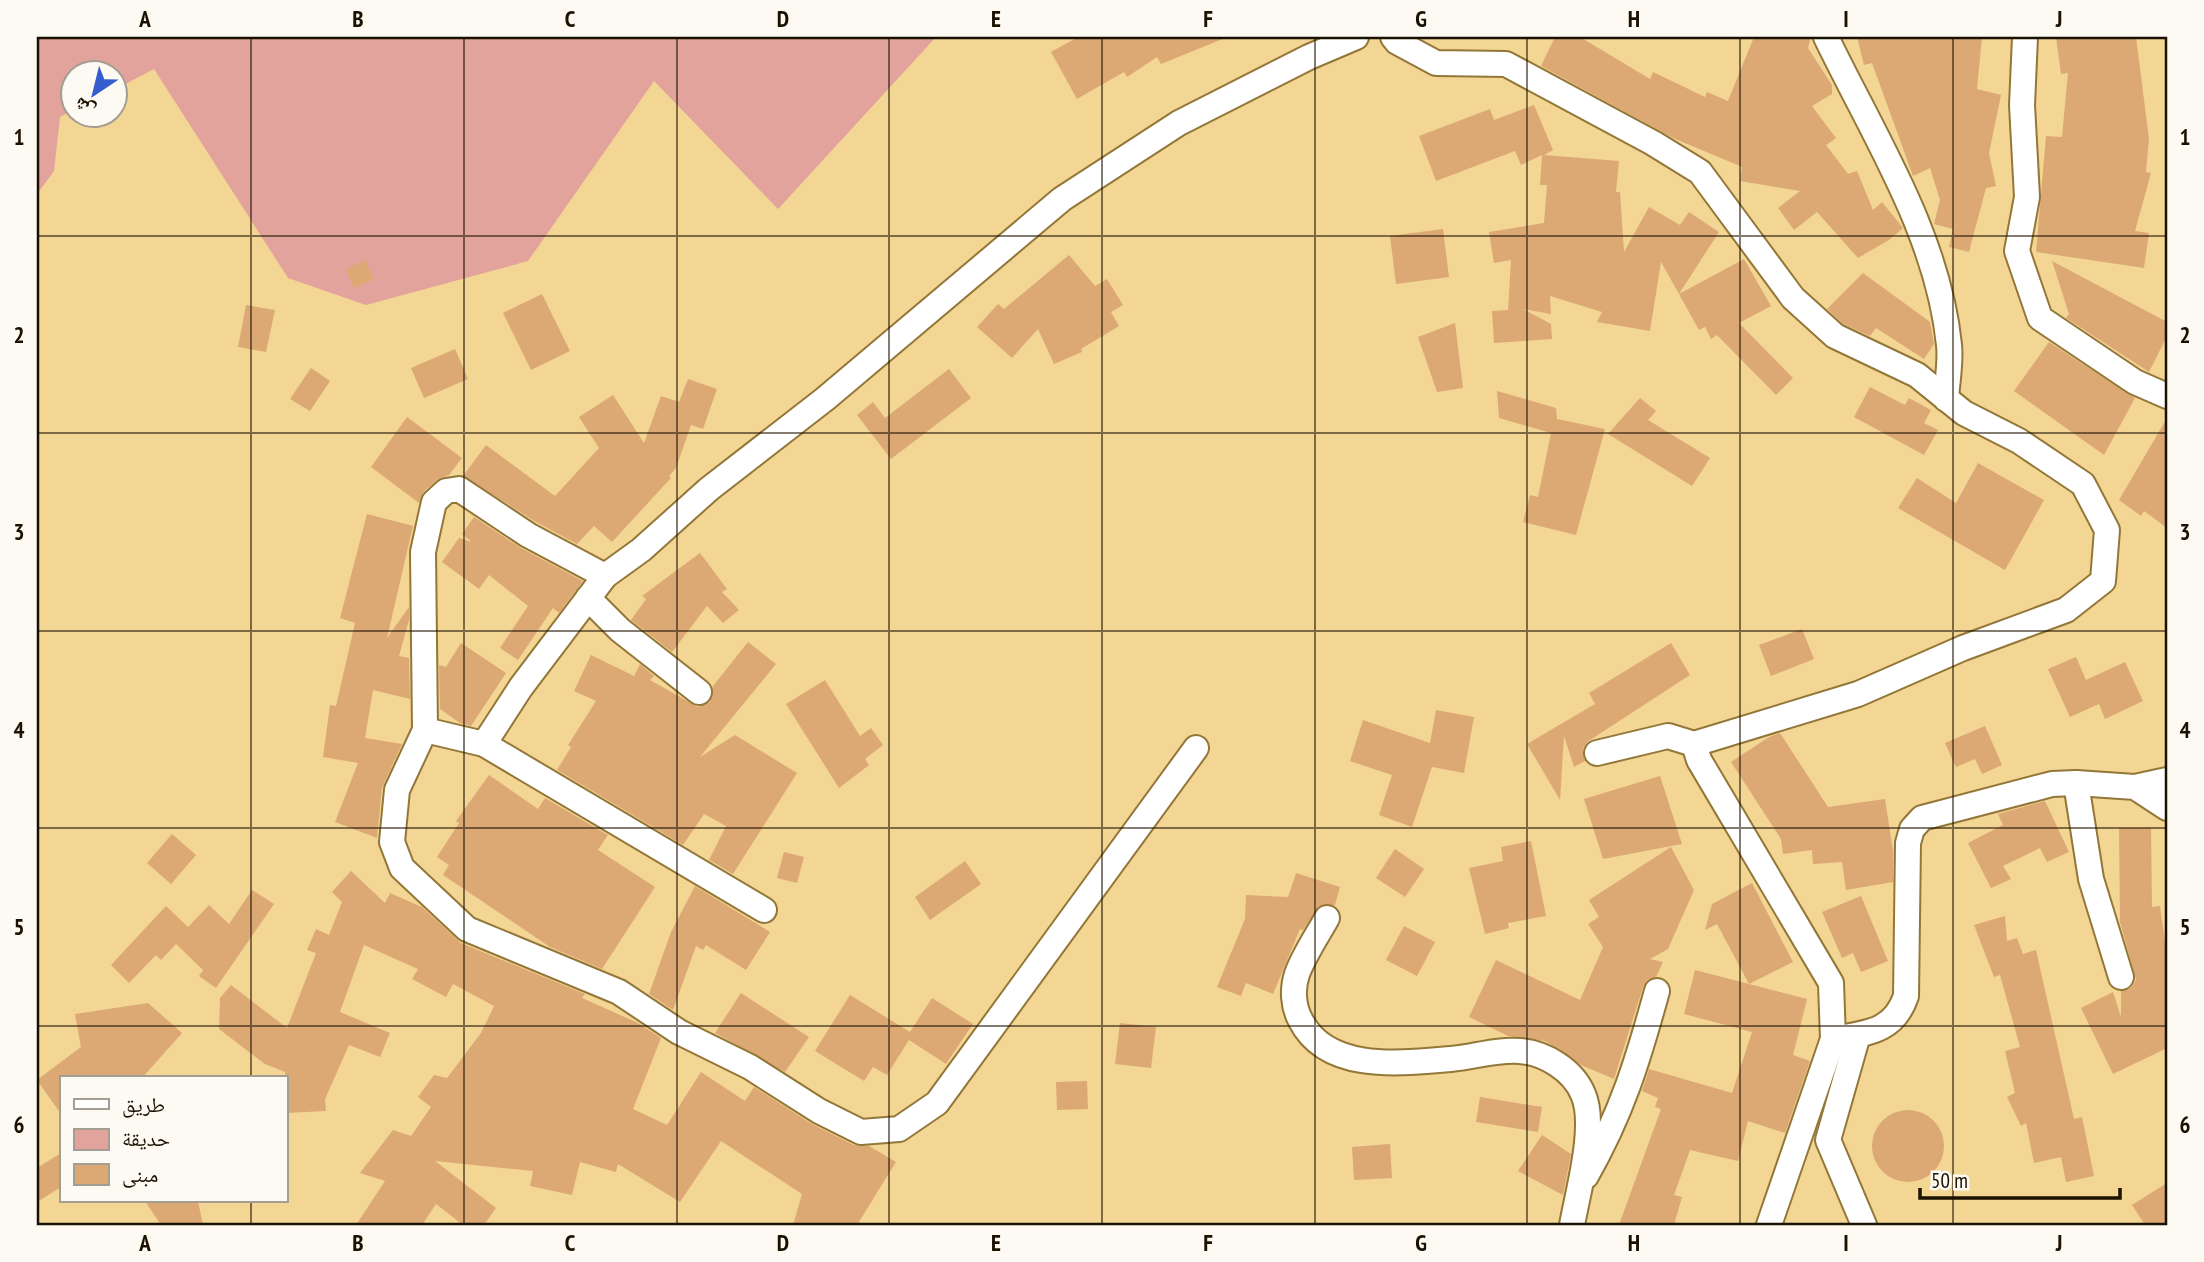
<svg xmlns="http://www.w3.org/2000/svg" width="2204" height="1262" font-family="'PT Sans Narrow','Noto Naskh Arabic',sans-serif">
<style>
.green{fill:#e1a39c}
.building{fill:#dca975}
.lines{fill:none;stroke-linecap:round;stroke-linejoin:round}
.street-casing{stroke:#937738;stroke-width:28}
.street{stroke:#fff;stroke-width:24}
.grid{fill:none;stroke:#1b1100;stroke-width:2;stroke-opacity:0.55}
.neatline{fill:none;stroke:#1b1100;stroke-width:2.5}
.grid-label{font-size:23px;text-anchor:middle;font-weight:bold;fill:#1b1100}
</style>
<rect width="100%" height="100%" fill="#f3d594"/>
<polygon class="green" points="37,37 936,37 778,209 654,81 528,261 366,305 288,278 154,69 116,89 116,74 74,74 73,110 60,117 54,171 37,194"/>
<g class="building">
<polygon points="1078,37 1225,37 1225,38 1161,64 1157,57 1127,77 1124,72 1077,99 1051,52"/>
<polygon points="1555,37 1580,37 1650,79 1653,72 1705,97 1707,92 1728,101 1754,37 1811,37 1808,48 1832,85 1832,94 1812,106 1836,138 1826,145 1848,174 1857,171 1873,210 1882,202 1903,228 1889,240 1858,258 1817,212 1794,230 1778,208 1800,191 1740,181 1742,167 1673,138 1541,66"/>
<polygon points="1857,37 1982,37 1977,89 2001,95 1989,153 1996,186 1986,188 1969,252 1949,247 1953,229 1934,224 1940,200 1930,168 1913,176 1872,63 1864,65"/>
<polygon points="2056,37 2136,37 2149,139 2146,172 2151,173 2135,231 2149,233 2144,268 2036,252 2046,136 2062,137 2068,73 2061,74"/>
<polygon points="1534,105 1553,150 1544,155 1619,161 1616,192 1620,192 1624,252 1649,207 1680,225 1689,212 1719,232 1679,294 1661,262 1650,331 1597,322 1602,312 1550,296 1551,314 1523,309 1551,324 1552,339 1494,343 1492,311 1508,310 1511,260 1494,263 1489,232 1544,223 1547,185 1540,185 1542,155 1521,165 1515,151 1436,181 1419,136 1490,109 1494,120"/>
<polygon points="1443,229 1449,277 1396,284 1390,236"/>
<polygon points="1069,255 1095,286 1107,279 1123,305 1111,312 1119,326 1081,349 1082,352 1054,364 1038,329 1012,358 977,327 998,304 1004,309"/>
<polygon points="1744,259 1771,306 1739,323 1793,378 1776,395 1717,335 1711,339 1705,327 1699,330 1679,294"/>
<polygon points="365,260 374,279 354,288 346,269"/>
<polygon points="2052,261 2167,322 2167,336 2149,372 2066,318 2069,314"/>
<polygon points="1863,273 1930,322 1934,344 1924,359 1876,328 1870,336 1843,324 1827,309"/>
<polygon points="542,294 570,351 531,370 503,313"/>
<polygon points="246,305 275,310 266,352 238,347"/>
<polygon points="1455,323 1463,388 1437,392 1418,337"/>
<polygon points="2049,342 2135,398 2104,455 2014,391"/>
<polygon points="455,349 468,379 424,398 411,368"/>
<polygon points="311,368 330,381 310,411 290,399"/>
<polygon points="949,369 971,398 891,459 857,415 873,402 885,418"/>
<polygon points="688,379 717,389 703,429 691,425 676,468 669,476 671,478 612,542 594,526 577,544 536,522 463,476 486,445 555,496 599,448 579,417 613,395 644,443 661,396 679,402"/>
<polygon points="1870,387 1905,405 1909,398 1931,410 1924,423 1938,430 1924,455 1854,417"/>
<polygon points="1497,391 1556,408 1557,419 1605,429 1576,535 1523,522 1530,495 1538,497 1551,433 1499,418"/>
<polygon points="1640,398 1656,411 1648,420 1710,458 1692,486 1608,434"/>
<polygon points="407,417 462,458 449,475 437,480 424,491 419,503 371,467"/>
<polygon points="2167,418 2167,528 2144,511 2141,516 2119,500"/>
<polygon points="1978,463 2044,500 2005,570 1898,508 1917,478 1956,503"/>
<polygon points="367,514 413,526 387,638 409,607 409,620 399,656 409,658 410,699 373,690 365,738 402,744 382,788 377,838 335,822 358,763 323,757 330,705 336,706 355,623 340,618"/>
<polygon points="474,517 521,548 583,581 559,613 553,608 518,660 500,648 528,606 489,575 479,589 442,562 459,538 472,542 462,534"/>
<polygon points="700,553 727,589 722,592 739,610 723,623 707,606 672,652 631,620 646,599 642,596"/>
<polygon points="1802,629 1814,659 1771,676 1759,645"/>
<polygon points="748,642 776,664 700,757 735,735 797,773 733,874 709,860 726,826 704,814 683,845 557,770 571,747 568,745 596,701 574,691 591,655 634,676 640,664 654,676 650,680 698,707 710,702 713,686"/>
<polygon points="461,643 506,673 471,726 460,723 440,709 439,665 446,667"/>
<polygon points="1671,643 1690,675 1587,742 1583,749 1585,761 1574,767 1564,736 1560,800 1527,744 1595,704 1589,693"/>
<polygon points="2076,657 2086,680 2125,662 2143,701 2105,719 2099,704 2070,717 2048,669"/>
<polygon points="825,680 860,736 871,728 883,745 865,759 869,765 839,788 786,704"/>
<polygon points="1436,710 1474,717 1464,773 1432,767 1412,827 1379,815 1392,775 1350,761 1363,720 1430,743"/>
<polygon points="1985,726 2002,765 1982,774 1975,759 1956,767 1945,743"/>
<polygon points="1780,733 1828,807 1885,799 1893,851 1893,882 1846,890 1842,862 1813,864 1812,850 1783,854 1781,839 1731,762 1769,737"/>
<polygon points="489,775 538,809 545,798 608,835 598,850 655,887 602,969 550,947 443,875 449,865 437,857 459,823 456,821"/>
<polygon points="1660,776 1682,844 1603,859 1584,799"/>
<polygon points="2045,801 2069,852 2047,862 2040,848 2003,866 2011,879 1991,888 1968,843 2003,825 1998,814"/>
<polygon points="2119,828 2151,828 2152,907 2160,906 2167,957 2167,1048 2113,1074 2081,1008 2113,992 2121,1017 2121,991 2131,988 2136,980 2120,922"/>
<polygon points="172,834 196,855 171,884 147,863"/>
<polygon points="1531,841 1546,916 1508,923 1509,928 1485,934 1469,868 1503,861 1501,847"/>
<polygon points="1671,847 1694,890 1668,949 1650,959 1663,962 1656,977 1647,980 1643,987 1614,1079 1581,1065 1545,1041 1508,1036 1469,1017 1496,960 1580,1000 1603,947 1588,924 1599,917 1589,900"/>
<polygon points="1395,849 1424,869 1405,897 1376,878"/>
<polygon points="784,852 804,857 797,883 777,878"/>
<polygon points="965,861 981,884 930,920 915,897"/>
<polygon points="351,871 385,903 390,893 422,907 461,943 585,994 582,998 638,1023 661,1038 633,1109 667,1125 701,1072 745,1101 754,1087 812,1124 854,1145 869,1146 896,1162 857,1225 793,1225 802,1194 721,1141 680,1202 618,1164 616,1172 580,1162 572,1195 530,1186 533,1171 435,1161 496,1208 484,1225 463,1225 436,1204 422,1225 356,1225 385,1181 360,1173 393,1130 411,1136 431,1107 418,1097 434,1075 447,1078 481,1033 494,1006 453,984 446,997 412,979 418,969 364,945 340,1012 390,1033 380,1057 349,1045 325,1099 326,1111 286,1113 285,1072 265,1064 219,1029 220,998 231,985 287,1028 316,953 307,950 316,929 329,935 342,902 332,892"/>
<polygon points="1296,873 1340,887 1335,905 1319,906 1303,930 1300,929 1273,994 1246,983 1241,996 1217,987 1245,919 1246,895 1288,897"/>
<polygon points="1752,883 1793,962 1749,984 1717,924 1705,930 1712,904"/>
<polygon points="695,886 770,932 746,970 706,945 703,950 696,946 673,1010 649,994 671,932"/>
<polygon points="252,890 274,904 216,988 199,976 203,970 176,944 161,960 156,955 129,983 111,965 166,906 188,927 209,905 229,924"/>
<polygon points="1861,896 1888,961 1861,972 1853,953 1842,958 1822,912"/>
<polygon points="2005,916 2007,941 2017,938 2023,954 2036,950 2074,1119 2082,1117 2094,1176 2066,1182 2061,1157 2034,1163 2026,1123 2021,1126 2007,1097 2015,1093 2005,1051 2020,1047 2000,975 1994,977 1974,925"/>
<polygon points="1404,926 1435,942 1417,976 1386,960"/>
<polygon points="1695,970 1807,999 1793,1055 1810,1061 1785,1133 1748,1121 1738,1161 1690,1150 1674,1195 1682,1197 1674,1225 1619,1225 1661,1109 1655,1107 1658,1098 1642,1091 1649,1069 1732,1093 1752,1032 1684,1014"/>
<polygon points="741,993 809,1037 785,1072 715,1033"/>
<polygon points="850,995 910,1032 932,998 973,1024 946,1064 909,1040 887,1075 873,1067 864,1081 815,1051"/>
<polygon points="148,1003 182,1033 142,1078 61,1078 61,1114 37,1080 81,1047 75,1014"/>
<polygon points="1120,1023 1156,1027 1151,1068 1115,1064"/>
<polygon points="1087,1081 1088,1109 1057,1110 1056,1082"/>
<polygon points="1480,1097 1542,1107 1538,1132 1476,1122"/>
<circle cx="1908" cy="1146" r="36"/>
<polygon points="1542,1135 1571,1154 1563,1195 1518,1171"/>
<polygon points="1390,1144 1392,1178 1354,1180 1352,1147"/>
<polygon points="61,1153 61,1187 37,1202 37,1168"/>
<polygon points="2167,1183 2167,1225 2145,1225 2132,1205"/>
<polygon points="145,1201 198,1201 203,1225 161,1225"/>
</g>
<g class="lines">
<defs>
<g id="street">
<polyline points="1393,37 1397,42 1436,63 1506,64 1653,143 1700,172 1793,298 1835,336 1917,375 1964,413 2019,441 2083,484 2107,530 2103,581 2066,610 1963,648 1858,694 1694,744 1699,760 1831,983 1833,1039 1769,1225"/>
<path d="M 1826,37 C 1873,135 1938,234 1949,345 C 1951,362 1947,382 1946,399"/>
<polyline points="2025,37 2022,105 2027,197 2017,251 2040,318 2135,382 2167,396"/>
<polyline points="605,576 528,535 459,489 446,491 434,502 423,552 425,730 397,790 392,842 402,868 467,929 619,992 679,1032 750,1067 819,1111 861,1132 899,1129 937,1103 1196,748"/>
<polyline points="588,598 620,630 699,692"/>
<polyline points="425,730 484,744 764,910"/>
<polyline points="484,744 521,687 605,576 641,550 709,489 825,399 1062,199 1179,123 1309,57 1356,37"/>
<polyline points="1597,753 1668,736 1694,744"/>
<polyline points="2076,783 2091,879 2121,977"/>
<polyline points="2135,787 2167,780"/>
<path d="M 1327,918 C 1317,936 1304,955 1297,974 C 1292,989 1293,1007 1301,1021 C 1328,1073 1402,1063 1451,1059 C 1474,1057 1497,1049 1520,1051 C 1545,1053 1573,1070 1583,1094 C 1597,1125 1578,1191 1572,1225"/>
<polyline points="1858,1035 1828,1140 1864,1225"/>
<path d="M 1833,1039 C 1867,1033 1894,1032 1906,996 L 1908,843 L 1912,829 L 1922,818 L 2052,784 L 2076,783 L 2135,787 L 2167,808"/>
<path d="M 1586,1176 C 1622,1113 1638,1060 1657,991"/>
</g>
</defs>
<use href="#street" class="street-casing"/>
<use href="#street" class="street"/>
</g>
<path class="grid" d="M 251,37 L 251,1078M 464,37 L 464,1225M 677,37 L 677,1225M 889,37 L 889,1225M 1102,37 L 1102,1225M 1315,37 L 1315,1225M 1527,37 L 1527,1225M 1740,37 L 1740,1225M 1953,37 L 1953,1225M 37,236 L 2167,236M 37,433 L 2167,433M 37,631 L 2167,631M 37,828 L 2167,828M 37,1026 L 2167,1026M 251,1201 L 251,1225"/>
<rect width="2204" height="1262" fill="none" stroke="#fdfaf3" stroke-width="77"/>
<rect x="60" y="1076" width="228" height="126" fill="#fdfaf3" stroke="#a39d92" stroke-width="2"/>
<rect x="74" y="1099" width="35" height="10" fill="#ffffff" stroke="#a39d92" stroke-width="2"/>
<text x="122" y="1112" font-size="21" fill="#1b1100">طريق</text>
<rect x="74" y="1129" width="35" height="21" fill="#e1a39c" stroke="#a39d92" stroke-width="2"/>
<text x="122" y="1146" font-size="21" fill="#1b1100">حديقة</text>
<rect x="74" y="1164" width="35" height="21" fill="#dca975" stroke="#a39d92" stroke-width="2"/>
<text x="122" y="1182" font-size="21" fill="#1b1100">مبنى</text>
<g transform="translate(94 94) rotate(215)"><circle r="33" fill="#fdfaf3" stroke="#a39d92" stroke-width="2"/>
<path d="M0-5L12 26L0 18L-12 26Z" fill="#365dce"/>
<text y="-10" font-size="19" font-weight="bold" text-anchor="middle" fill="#1b1100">ش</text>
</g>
<path d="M1920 1188v10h200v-10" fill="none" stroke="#1b1100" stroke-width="3.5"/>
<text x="1931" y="1188" font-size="21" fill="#1b1100" stroke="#fdfaf3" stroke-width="5" paint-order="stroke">50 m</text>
<rect x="38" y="38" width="2128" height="1186" class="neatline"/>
<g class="grid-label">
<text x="145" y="27">A</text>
<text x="358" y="27">B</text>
<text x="570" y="27">C</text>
<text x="783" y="27">D</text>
<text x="996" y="27">E</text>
<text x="1208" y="27">F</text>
<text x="1421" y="27">G</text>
<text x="1634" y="27">H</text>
<text x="1846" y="27">I</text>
<text x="2059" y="27">J</text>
<text x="19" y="145">1</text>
<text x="2185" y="145">1</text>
<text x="19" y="343">2</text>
<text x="2185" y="343">2</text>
<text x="19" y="540">3</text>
<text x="2185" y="540">3</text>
<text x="19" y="738">4</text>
<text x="2185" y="738">4</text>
<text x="19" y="935">5</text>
<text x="2185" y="935">5</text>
<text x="19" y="1133">6</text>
<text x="2185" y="1133">6</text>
<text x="145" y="1251">A</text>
<text x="358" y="1251">B</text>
<text x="570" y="1251">C</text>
<text x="783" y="1251">D</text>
<text x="996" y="1251">E</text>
<text x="1208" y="1251">F</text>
<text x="1421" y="1251">G</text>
<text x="1634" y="1251">H</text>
<text x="1846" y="1251">I</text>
<text x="2059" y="1251">J</text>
</g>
</svg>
